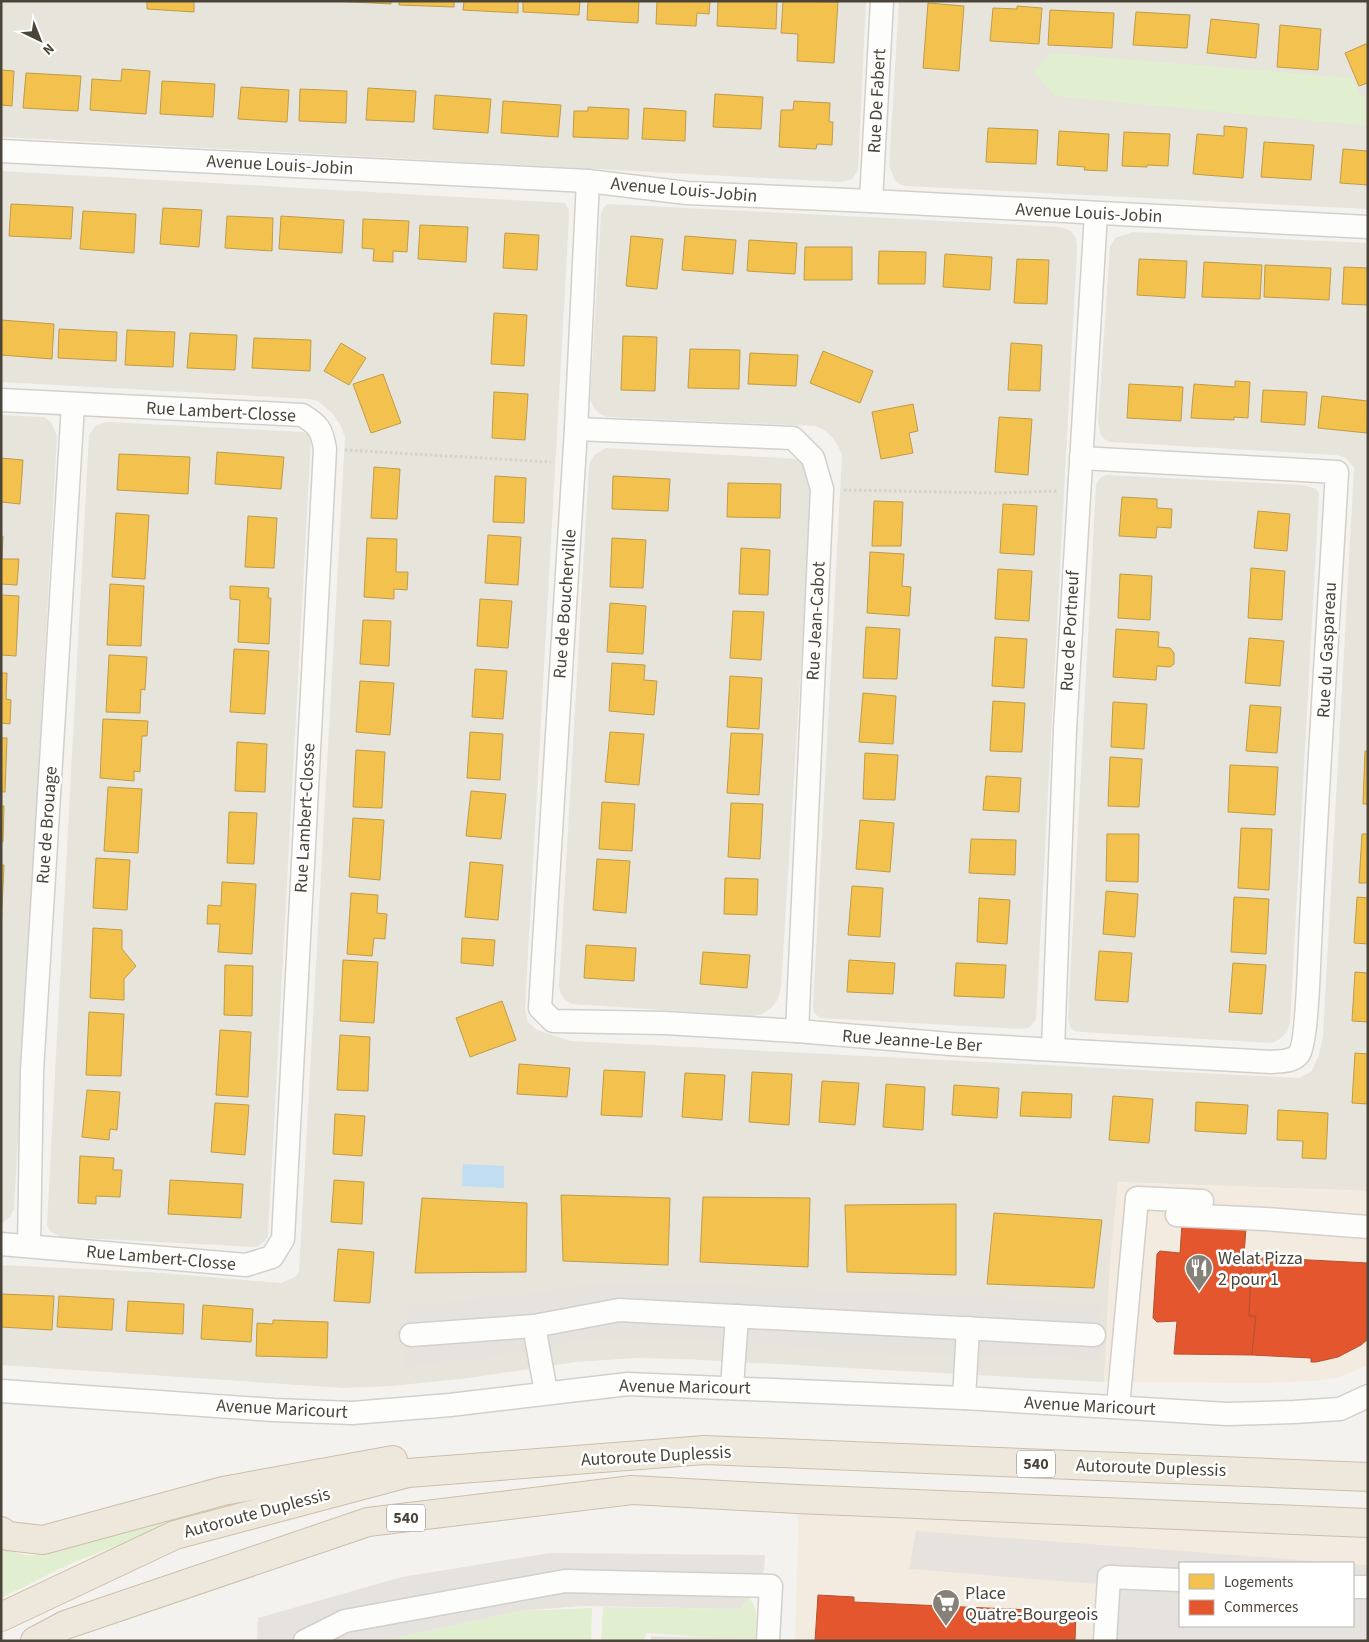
<svg xmlns="http://www.w3.org/2000/svg" width="1369" height="1642" font-family="'Source Sans 3',sans-serif">
<style>
.residential{fill:#e7e4dc}
.commercial{fill:#f3ebdf;fill-rule:evenodd}
.green{fill:#e1eecf}
.parking{fill:#e6e3df}
.water{fill:#c0ddf1}
.homes{fill:#f2c14e;stroke:#c09c48}
.shops{fill:#e4572e;stroke:#b65131}
.lines{fill:none;stroke-linecap:round;stroke-linejoin:round}
.minor-casing{stroke:#d2d0cb;stroke-width:25}
.highway-casing{stroke:#ccbfa9;stroke-width:30}
.path{stroke:#d3d2cc;stroke-width:3;stroke-dasharray:2.5 2.5;stroke-linecap:butt}
.minor{stroke:#fdfdfc;stroke-width:22}
.highway{stroke:#ede8db;stroke-width:28}
.labels{text-anchor:middle;dominant-baseline:central;stroke-width:5;stroke-linejoin:round;paint-order:stroke}
.shield{fill:#fff;stroke:#817c74;stroke-width:1}
.shield-label{font-size:16px;font-weight:bold;fill:#4b4439}
.street-label{font-size:18px;fill:#4b4439;stroke:#fff}
.poi-label{font-size:18px;fill:#4b4439;stroke:#fff;text-anchor:start}
</style>
<rect width="100%" height="100%" fill="#f4f2ee"/>
<g class="residential">
<polygon points="1,1 866,1 858,170 852,179 841,182 1,137"/>
<polygon points="899,1 1368,1 1368,209 905,186 899,184 895,180 889,166"/>
<polygon points="1,171 565,203 569,210 569,219 525,1008 528,1022 537,1030 571,1041 1299,1078 1311,1072 1319,1055 1323,1036 1354,468 1346,458 1336,455 1110,442 1104,439 1101,435 1098,422 1110,247 1115,238 1133,232 1368,243 1368,1191 1118,1182 1104,1382 684,1359 636,1358 576,1362 469,1378 392,1386 344,1388 1,1365 1,1265 150,1272 281,1283 295,1277 299,1272 345,438 341,426 332,413 318,401 309,399 1,382"/>
<polygon points="608,204 1061,227 1071,231 1076,238 1077,249 1036,1019 1032,1025 1028,1028 1023,1029 820,1018 814,1013 813,1007 842,455 838,446 833,438 824,430 816,426 607,417 600,414 594,408 590,399 601,214 603,208"/>
<polygon points="1,415 44,417 51,422 57,436 14,1209 10,1217 1,1224"/>
<polygon points="107,422 303,432 308,434 311,439 268,1236 265,1241 257,1247 61,1237 50,1231 47,1225 89,435 96,425"/>
<polygon points="606,448 800,459 808,463 812,488 781,988 778,999 772,1007 762,1014 753,1016 572,1004 565,1000 561,994 559,987 589,465 594,455"/>
<polygon points="1107,475 1303,485 1316,489 1319,494 1290,1023 1287,1032 1280,1039 1272,1043 1081,1032 1075,1031 1071,1028 1069,1022 1068,1018 1096,484 1101,477"/>
</g>
<g class="commercial">
<polygon points="1118,1182 1368,1191 1368,1365 1340,1377 1314,1381 1265,1383 1104,1382 1110,1261"/>
<path d="M 797,1499 L 1368,1523 L 1368,1641 L 795,1641 L 798,1531 ZM 1180,1563 L 1353,1563 L 1353,1626 L 1180,1626 Z"/>
</g>
<g class="green">
<polygon points="1051,53 1352,78 1361,96 1368,94 1368,126 1055,96 1034,72"/>
<polygon points="187,1512 188,1518 70,1564 1,1598 1,1549 25,1555 37,1555"/>
<path d="M 748,1597 C 760,1609 756,1625 755,1641 L 646,1633 L 644,1641 L 601,1641 L 603,1607 L 741,1609 Z"/>
<polygon points="592,1608 591,1641 381,1641 519,1611"/>
</g>
<g class="parking">
<polygon points="593,1283 735,1284 822,1291 913,1293 1102,1304 1100,1358 891,1355 709,1340 615,1339 573,1341 492,1357 405,1367 407,1305 544,1292"/>
<polygon points="916,1531 1340,1563 1180,1563 1180,1626 1353,1626 1353,1564 1368,1565 1368,1641 1116,1641 1120,1586 909,1569"/>
<polygon points="550,1553 765,1555 764,1570 741,1609 583,1606 519,1611 381,1641 257,1641 258,1618 402,1577"/>
<polygon points="651,1636 751,1639 751,1641 651,1641"/>
</g>
<polygon class="water" points="463,1164 504,1166 504,1188 462,1186"/>
<g class="homes">
<polygon points="147,1 194,1 194,12 147,9"/>
<polygon points="335,1 391,1 391,4"/>
<polygon points="399,1 454,1 454,7 399,5"/>
<polygon points="464,1 518,1 518,13 463,10"/>
<polygon points="523,1 580,1 579,15 523,12"/>
<polygon points="588,1 639,1 638,23 587,20"/>
<polygon points="657,1 710,1 709,14 697,13 696,26 656,24"/>
<polygon points="718,1 777,1 776,29 717,26"/>
<polygon points="783,1 838,2 834,63 797,61 798,34 781,33"/>
<polygon points="928,3 964,6 959,71 923,68"/>
<polygon points="1017,6 1042,8 1039,44 990,41 993,8 1017,9"/>
<polygon points="1050,10 1114,13 1112,48 1048,45"/>
<polygon points="1136,12 1190,15 1187,48 1133,45"/>
<polygon points="1211,19 1259,24 1256,58 1207,53"/>
<polygon points="1280,25 1321,29 1318,70 1277,67"/>
<polygon points="1368,43 1368,83 1359,86 1345,53"/>
<polygon points="122,69 150,71 146,114 90,110 92,79 121,81"/>
<polygon points="1,70 14,71 12,106 1,105"/>
<polygon points="26,73 81,76 78,111 23,108"/>
<polygon points="162,81 215,84 213,117 160,114"/>
<polygon points="241,87 289,90 287,122 238,119"/>
<polygon points="368,88 416,91 414,122 366,120"/>
<polygon points="300,89 347,91 346,123 299,121"/>
<polygon points="715,94 763,97 761,129 713,127"/>
<polygon points="435,95 491,99 488,133 433,129"/>
<polygon points="503,101 561,105 558,137 501,133"/>
<polygon points="794,101 830,103 829,122 833,122 832,145 817,144 816,149 779,147 781,110 793,110"/>
<polygon points="588,107 629,109 628,139 573,137 574,111 588,111"/>
<polygon points="644,108 686,111 685,141 642,139"/>
<polygon points="1224,126 1247,128 1243,178 1193,174 1197,134 1224,136"/>
<polygon points="988,128 1038,130 1036,164 986,162"/>
<polygon points="1059,131 1109,134 1107,171 1084,170 1085,167 1057,165"/>
<polygon points="1124,132 1170,134 1168,166 1147,165 1147,167 1122,166"/>
<polygon points="1264,142 1314,145 1311,180 1261,177"/>
<polygon points="1343,149 1368,151 1368,185 1340,183"/>
<polygon points="11,204 73,207 71,239 9,236"/>
<polygon points="163,208 202,210 199,247 160,244"/>
<polygon points="83,211 136,214 134,253 80,249"/>
<polygon points="227,216 273,218 272,251 225,248"/>
<polygon points="281,216 344,220 342,253 279,249"/>
<polygon points="363,219 409,221 407,252 393,251 393,262 373,261 374,249 362,248"/>
<polygon points="420,225 468,227 466,262 418,259"/>
<polygon points="505,233 539,235 537,270 503,268"/>
<polygon points="631,236 663,239 657,289 626,286"/>
<polygon points="685,236 736,240 733,274 682,270"/>
<polygon points="749,240 797,243 795,274 747,271"/>
<polygon points="805,247 852,247 852,280 804,280"/>
<polygon points="879,251 926,252 925,284 878,284"/>
<polygon points="945,254 992,257 990,290 943,287"/>
<polygon points="1017,259 1049,260 1047,304 1014,303"/>
<polygon points="1139,259 1187,261 1185,298 1137,295"/>
<polygon points="1204,262 1262,265 1260,299 1202,297"/>
<polygon points="1265,265 1331,268 1329,300 1264,297"/>
<polygon points="1344,267 1368,268 1368,305 1342,304"/>
<polygon points="494,313 527,315 524,366 491,364"/>
<polygon points="1,320 54,324 52,359 1,355"/>
<polygon points="59,329 117,332 116,361 58,358"/>
<polygon points="127,330 175,332 173,367 125,365"/>
<polygon points="190,333 237,335 235,370 187,368"/>
<polygon points="623,336 657,337 655,391 621,390"/>
<polygon points="254,338 311,340 310,371 252,368"/>
<polygon points="341,343 366,358 349,385 324,371"/>
<polygon points="1011,343 1042,345 1040,391 1008,390"/>
<polygon points="690,349 740,350 739,389 688,388"/>
<polygon points="823,351 873,371 860,403 810,383"/>
<polygon points="750,353 798,355 796,386 748,384"/>
<polygon points="383,374 401,423 371,433 353,384"/>
<polygon points="1235,381 1250,382 1248,418 1234,417 1234,420 1191,418 1194,384 1235,387"/>
<polygon points="1129,384 1183,387 1181,421 1127,418"/>
<polygon points="1263,390 1307,392 1305,425 1261,422"/>
<polygon points="494,392 528,394 525,440 492,438"/>
<polygon points="1322,396 1368,401 1367,433 1318,428"/>
<polygon points="913,404 918,431 909,433 913,453 881,459 872,412"/>
<polygon points="999,417 1032,419 1028,475 995,472"/>
<polygon points="217,452 284,457 281,489 215,484"/>
<polygon points="119,454 190,457 188,494 117,490"/>
<polygon points="1,458 23,460 20,504 1,502"/>
<polygon points="374,467 400,469 397,519 371,518"/>
<polygon points="495,476 526,478 524,523 493,522"/>
<polygon points="613,476 670,479 668,511 612,509"/>
<polygon points="728,483 781,484 780,518 727,517"/>
<polygon points="1122,497 1157,499 1157,508 1172,509 1171,528 1157,527 1156,538 1119,536"/>
<polygon points="874,501 903,502 901,546 872,546"/>
<polygon points="1003,504 1037,506 1034,555 1000,553"/>
<polygon points="1258,511 1290,514 1287,551 1254,548"/>
<polygon points="116,513 149,515 145,579 112,577"/>
<polygon points="248,516 277,518 274,568 245,567"/>
<polygon points="488,535 521,537 518,585 485,583"/>
<polygon points="1,536 3,536 2,559 19,559 17,585 1,584"/>
<polygon points="367,538 397,539 396,572 408,572 407,590 394,589 394,599 364,597"/>
<polygon points="612,538 646,540 643,588 610,587"/>
<polygon points="741,548 770,550 768,595 739,594"/>
<polygon points="870,552 904,554 902,586 911,587 909,616 867,613"/>
<polygon points="1251,568 1285,571 1282,620 1248,618"/>
<polygon points="998,569 1032,571 1029,621 995,619"/>
<polygon points="1120,574 1152,576 1150,620 1118,618"/>
<polygon points="110,584 144,586 141,646 107,645"/>
<polygon points="230,586 269,588 268,598 271,598 269,644 238,642 240,600 230,599"/>
<polygon points="1,595 19,596 16,656 1,655"/>
<polygon points="480,599 512,601 508,648 477,646"/>
<polygon points="610,603 646,606 643,654 607,652"/>
<polygon points="733,611 764,612 761,660 730,658"/>
<polygon points="363,620 391,621 389,666 360,664"/>
<polygon points="866,627 900,629 897,679 863,678"/>
<polygon points="1116,629 1159,632 1158,647 1170,648 1174,653 1174,664 1170,667 1157,666 1156,680 1113,677"/>
<polygon points="995,637 1027,639 1024,688 992,686"/>
<polygon points="1249,638 1284,641 1280,686 1245,683"/>
<polygon points="234,649 269,651 265,714 230,712"/>
<polygon points="109,655 147,657 145,690 141,689 140,713 106,712"/>
<polygon points="612,663 645,665 644,680 657,681 654,715 609,711"/>
<polygon points="475,669 507,671 503,719 472,717"/>
<polygon points="1,673 7,673 6,699 11,700 10,724 1,723"/>
<polygon points="730,676 762,678 759,729 727,727"/>
<polygon points="360,681 394,683 390,735 356,732"/>
<polygon points="863,693 896,696 893,744 859,742"/>
<polygon points="993,701 1025,703 1022,752 990,751"/>
<polygon points="1113,702 1147,704 1144,749 1111,747"/>
<polygon points="1250,705 1281,707 1277,753 1246,751"/>
<polygon points="103,719 148,721 147,736 142,736 140,772 134,771 134,781 100,778"/>
<polygon points="470,732 503,734 500,780 467,778"/>
<polygon points="610,732 644,734 639,785 605,782"/>
<polygon points="731,733 763,734 759,795 727,793"/>
<polygon points="1,738 7,738 5,792 1,792"/>
<polygon points="237,742 267,744 265,792 235,791"/>
<polygon points="356,750 385,752 382,808 353,807"/>
<polygon points="1365,751 1368,751 1368,804 1363,804"/>
<polygon points="865,753 898,755 895,800 863,799"/>
<polygon points="1110,757 1142,759 1139,807 1108,806"/>
<polygon points="1230,765 1278,767 1275,815 1228,812"/>
<polygon points="986,776 1021,778 1019,812 983,810"/>
<polygon points="108,787 142,789 138,853 104,851"/>
<polygon points="471,791 506,794 501,839 466,836"/>
<polygon points="602,802 635,804 632,851 599,849"/>
<polygon points="731,803 763,804 760,859 728,857"/>
<polygon points="1,806 4,806 3,842 1,842"/>
<polygon points="229,812 257,813 254,864 227,863"/>
<polygon points="353,818 384,820 380,880 349,877"/>
<polygon points="860,820 894,823 890,872 856,869"/>
<polygon points="1241,828 1272,829 1269,890 1238,888"/>
<polygon points="1107,834 1139,834 1138,882 1106,881"/>
<polygon points="1362,834 1368,834 1368,883 1359,883"/>
<polygon points="971,839 1016,840 1015,875 969,873"/>
<polygon points="96,858 130,860 127,910 93,908"/>
<polygon points="597,859 630,861 626,913 593,910"/>
<polygon points="470,862 503,865 498,920 465,917"/>
<polygon points="1,865 4,865 1,931"/>
<polygon points="725,878 758,879 757,915 724,914"/>
<polygon points="222,882 256,884 252,954 218,952 220,924 207,924 208,905 221,906"/>
<polygon points="852,886 883,888 880,937 848,935"/>
<polygon points="1106,891 1138,894 1135,937 1103,934"/>
<polygon points="351,893 378,895 377,913 387,914 385,939 374,938 372,956 347,954"/>
<polygon points="1234,897 1269,899 1266,954 1231,952"/>
<polygon points="1357,897 1368,898 1368,944 1354,943"/>
<polygon points="979,898 1010,900 1007,944 977,942"/>
<polygon points="93,928 122,930 122,949 136,966 124,979 124,1000 90,998"/>
<polygon points="462,938 495,940 493,966 461,963"/>
<polygon points="586,945 636,948 634,981 584,978"/>
<polygon points="1099,951 1132,953 1128,1002 1095,1000"/>
<polygon points="703,952 750,955 747,988 700,984"/>
<polygon points="343,960 378,962 374,1023 340,1021"/>
<polygon points="849,960 895,963 893,994 847,992"/>
<polygon points="956,963 1006,965 1004,998 954,996"/>
<polygon points="1233,963 1266,965 1262,1014 1229,1012"/>
<polygon points="225,965 253,966 252,1016 224,1015"/>
<polygon points="1355,972 1368,973 1368,1022 1352,1021"/>
<polygon points="502,1001 516,1040 470,1057 456,1018"/>
<polygon points="89,1012 124,1014 121,1076 86,1075"/>
<polygon points="220,1030 251,1032 248,1097 216,1095"/>
<polygon points="340,1035 370,1037 368,1091 337,1090"/>
<polygon points="1355,1053 1368,1054 1368,1104 1352,1103"/>
<polygon points="519,1064 570,1068 567,1097 517,1094"/>
<polygon points="604,1070 645,1072 642,1117 601,1115"/>
<polygon points="752,1072 792,1074 789,1125 749,1122"/>
<polygon points="685,1073 725,1075 722,1120 682,1117"/>
<polygon points="822,1081 859,1083 855,1125 819,1122"/>
<polygon points="886,1084 925,1087 923,1130 883,1127"/>
<polygon points="954,1085 999,1088 997,1118 952,1115"/>
<polygon points="87,1090 120,1092 117,1130 110,1129 109,1140 82,1137"/>
<polygon points="1022,1092 1072,1094 1071,1118 1020,1116"/>
<polygon points="1113,1096 1153,1099 1149,1143 1109,1140"/>
<polygon points="1196,1102 1248,1105 1246,1134 1195,1131"/>
<polygon points="215,1103 249,1105 245,1155 211,1152"/>
<polygon points="1278,1110 1328,1113 1326,1159 1302,1158 1303,1141 1277,1140"/>
<polygon points="335,1114 365,1116 362,1156 333,1154"/>
<polygon points="80,1156 114,1158 113,1170 122,1170 120,1197 96,1196 96,1204 78,1203"/>
<polygon points="170,1180 243,1184 241,1218 168,1214"/>
<polygon points="334,1180 364,1182 362,1224 331,1222"/>
<polygon points="561,1195 670,1198 668,1265 563,1261"/>
<polygon points="703,1197 810,1198 808,1267 700,1262"/>
<polygon points="422,1198 527,1203 526,1272 415,1273"/>
<polygon points="956,1204 956,1275 847,1272 845,1205"/>
<polygon points="994,1213 1102,1220 1094,1288 987,1284"/>
<polygon points="338,1249 374,1252 370,1303 334,1301"/>
<polygon points="1,1294 54,1296 52,1330 1,1327"/>
<polygon points="59,1296 114,1299 112,1330 57,1327"/>
<polygon points="128,1301 184,1304 183,1334 126,1331"/>
<polygon points="203,1305 253,1309 251,1342 201,1339"/>
<polygon points="273,1320 328,1322 327,1358 256,1356 257,1323 273,1324"/>
</g>
<g class="shops">
<polygon points="1182,1224 1246,1227 1244,1256 1252,1257 1249,1316 1256,1316 1252,1355 1174,1354 1177,1321 1157,1322 1153,1318 1157,1254 1160,1251 1180,1253"/>
<polygon points="1252,1257 1368,1263 1368,1339 1361,1345 1338,1357 1316,1362 1311,1362 1311,1358 1252,1355 1256,1316 1249,1316"/>
<polygon points="818,1595 854,1597 854,1602 1076,1612 1075,1641 815,1641"/>
</g>
<g class="lines">
<defs>
<g id="minor">
<polyline points="1,151 588,181 687,193 871,201 1368,227"/>
<path d="M 588,181 L 576,429 L 540,1008 L 553,1021 L 665,1023 L 797,1031 L 950,1044 L 1271,1062 C 1281,1061 1293,1062 1299,1054 C 1307,1043 1309,962 1310,945 C 1317,787 1328,629 1337,472 L 1081,458"/>
<polyline points="871,201 882,1"/>
<path d="M 1,400 L 302,415 C 319,425 322,430 325,449 L 283,1239 L 272,1257 L 246,1265 L 1,1244"/>
<polyline points="576,429 793,438 813,458 822,489 797,1031"/>
<polyline points="1053,1049 1065,729 1096,213"/>
<polyline points="1177,1215 1265,1219 1368,1227"/>
<polyline points="29,1246 32,1071 73,405"/>
<polyline points="534,1326 546,1392"/>
<polyline points="411,1335 534,1326 619,1310 1094,1335"/>
<polyline points="732,1387 737,1316"/>
<polyline points="1,1391 274,1410 352,1413 450,1405 628,1384 964,1398 1227,1414 1294,1412 1340,1409 1368,1396"/>
<polyline points="964,1398 968,1328"/>
<polyline points="1118,1407 1137,1198 1202,1201"/>
<polyline points="1353,1587 1368,1587"/>
<polyline points="305,1641 345,1621 565,1581 771,1586 768,1641"/>
<polyline points="1105,1641 1109,1577 1180,1580"/>
</g>
<g id="highway">
<polyline points="1,1531 8,1536 43,1540 223,1491 393,1460"/>
<polyline points="1,1617 175,1535 408,1473 705,1450 1368,1477"/>
<polyline points="35,1641 65,1625 368,1522 632,1490 797,1499 1368,1523"/>
</g>
</defs>
<use href="#minor" class="minor-casing"/>
<use href="#highway" class="highway-casing"/>
<g class="path">
<polyline points="345,450 551,462"/>
<polyline points="844,490 994,493 1058,491"/>
</g>
<use href="#minor" class="minor"/>
<use href="#highway" class="highway"/>
</g>
<defs>
<symbol id="restaurant-pin" viewBox="-11 -11 22 30"><path d="M0 17L-7.5 6A9.5 9.5 0 1 1 7.5 6Z" fill="#868178" stroke="#fff"/><path d="M-5-6h1v4h1v-4h1v4h1v-4h1v5L-1.5 .5V6h-2V.5L-5-1ZM5-6V6H3V1.5H1.5Q1.5-4 5-6Z" fill="#fff"/></symbol>
<symbol id="supermarket-pin" viewBox="-11 -11 22 30"><path d="M0 17L-7.5 6A9.5 9.5 0 1 1 7.5 6Z" fill="#868178" stroke="#fff"/><path d="M-6-5.5h2.5l.6 2H6L4.5 2H-2.5L-4.4-4H-6ZM-1.5 3.2a1.3 1.3 0 1 0 .1 0ZM3 3.2a1.3 1.3 0 1 0 .1 0Z" fill="#fff"/></symbol>
</defs>
<g fill-rule="evenodd">
<use href="#restaurant-pin" x="1183" y="1252" width="32" height="43"/>
<use href="#supermarket-pin" x="930" y="1587" width="32" height="43"/>
</g>
<g class="labels">
<g class="shield">
<rect x="1017" y="1450.5" width="38" height="27" rx="4"/>
<rect x="387" y="1504.5" width="38" height="27" rx="4"/>
</g>
<g class="shield-label">
<text x="1036" y="1464">540</text>
<text x="406" y="1518">540</text>
</g>
<g class="street-label">
<text transform="translate(877 101) rotate(-87)">Rue De Fabert</text>
<text transform="translate(280 165) rotate(3)">Avenue Louis-Jobin</text>
<text transform="translate(684 190) rotate(5)">Avenue Louis-Jobin</text>
<text transform="translate(1089 213) rotate(3)">Avenue Louis-Jobin</text>
<text transform="translate(221 412) rotate(3)">Rue Lambert-Closse</text>
<text transform="translate(565 604) rotate(-86)">Rue de Boucherville</text>
<text transform="translate(816 621) rotate(-87)">Rue Jean-Cabot</text>
<text transform="translate(1070 631) rotate(-87)">Rue de Portneuf</text>
<text transform="translate(1327 650) rotate(-87)">Rue du Gaspareau</text>
<text transform="translate(305 818) rotate(-87)">Rue Lambert-Closse</text>
<text transform="translate(47 825) rotate(-86)">Rue de Brouage</text>
<text transform="translate(912 1041) rotate(4)">Rue Jeanne-Le Ber</text>
<text transform="translate(161 1258) rotate(5)">Rue Lambert-Closse</text>
<text transform="translate(685 1387) rotate(1)">Avenue Maricourt</text>
<text transform="translate(1090 1406) rotate(3)">Avenue Maricourt</text>
<text transform="translate(282 1409) rotate(3)">Avenue Maricourt</text>
<text transform="translate(656 1456) rotate(-3)">Autoroute Duplessis</text>
<text transform="translate(1151 1468) rotate(2)">Autoroute Duplessis</text>
<text transform="translate(257 1513) rotate(-15)">Autoroute Duplessis</text>
</g>
<g class="poi-label">
<text x="1218" y="1258">Welat Pizza<tspan x="1218" dy="21">2 pour 1</tspan></text>
<text x="965" y="1593">Place<tspan x="965" dy="21">Quatre-Bourgeois</tspan></text>
</g>
</g>
<rect width="1369" height="1642" fill="none" stroke="#4b4439" stroke-width="5"/>
<rect x="1179" y="1562" width="175" height="65" fill="#ffffff" stroke="#b7b4b0"/>
<rect x="1189" y="1574" width="25" height="15" fill="#f2c14e" stroke="#b7b4b0"/>
<text x="1224" y="1587" font-size="15" fill="#4b4439">Logements</text>
<rect x="1189" y="1600" width="25" height="15" fill="#e4572e" stroke="#b7b4b0"/>
<text x="1224" y="1612" font-size="15" fill="#4b4439">Commerces</text>
<g transform="translate(40 40) rotate(137)" stroke="#ffffff" stroke-width="4" paint-order="stroke">
<path d="M0-4L9 19L0 12L-9 19Z" fill="#4b4439"/>
<text y="-8" font-size="14" font-weight="bold" text-anchor="middle" fill="#4b4439">N</text>
</g>
</svg>
